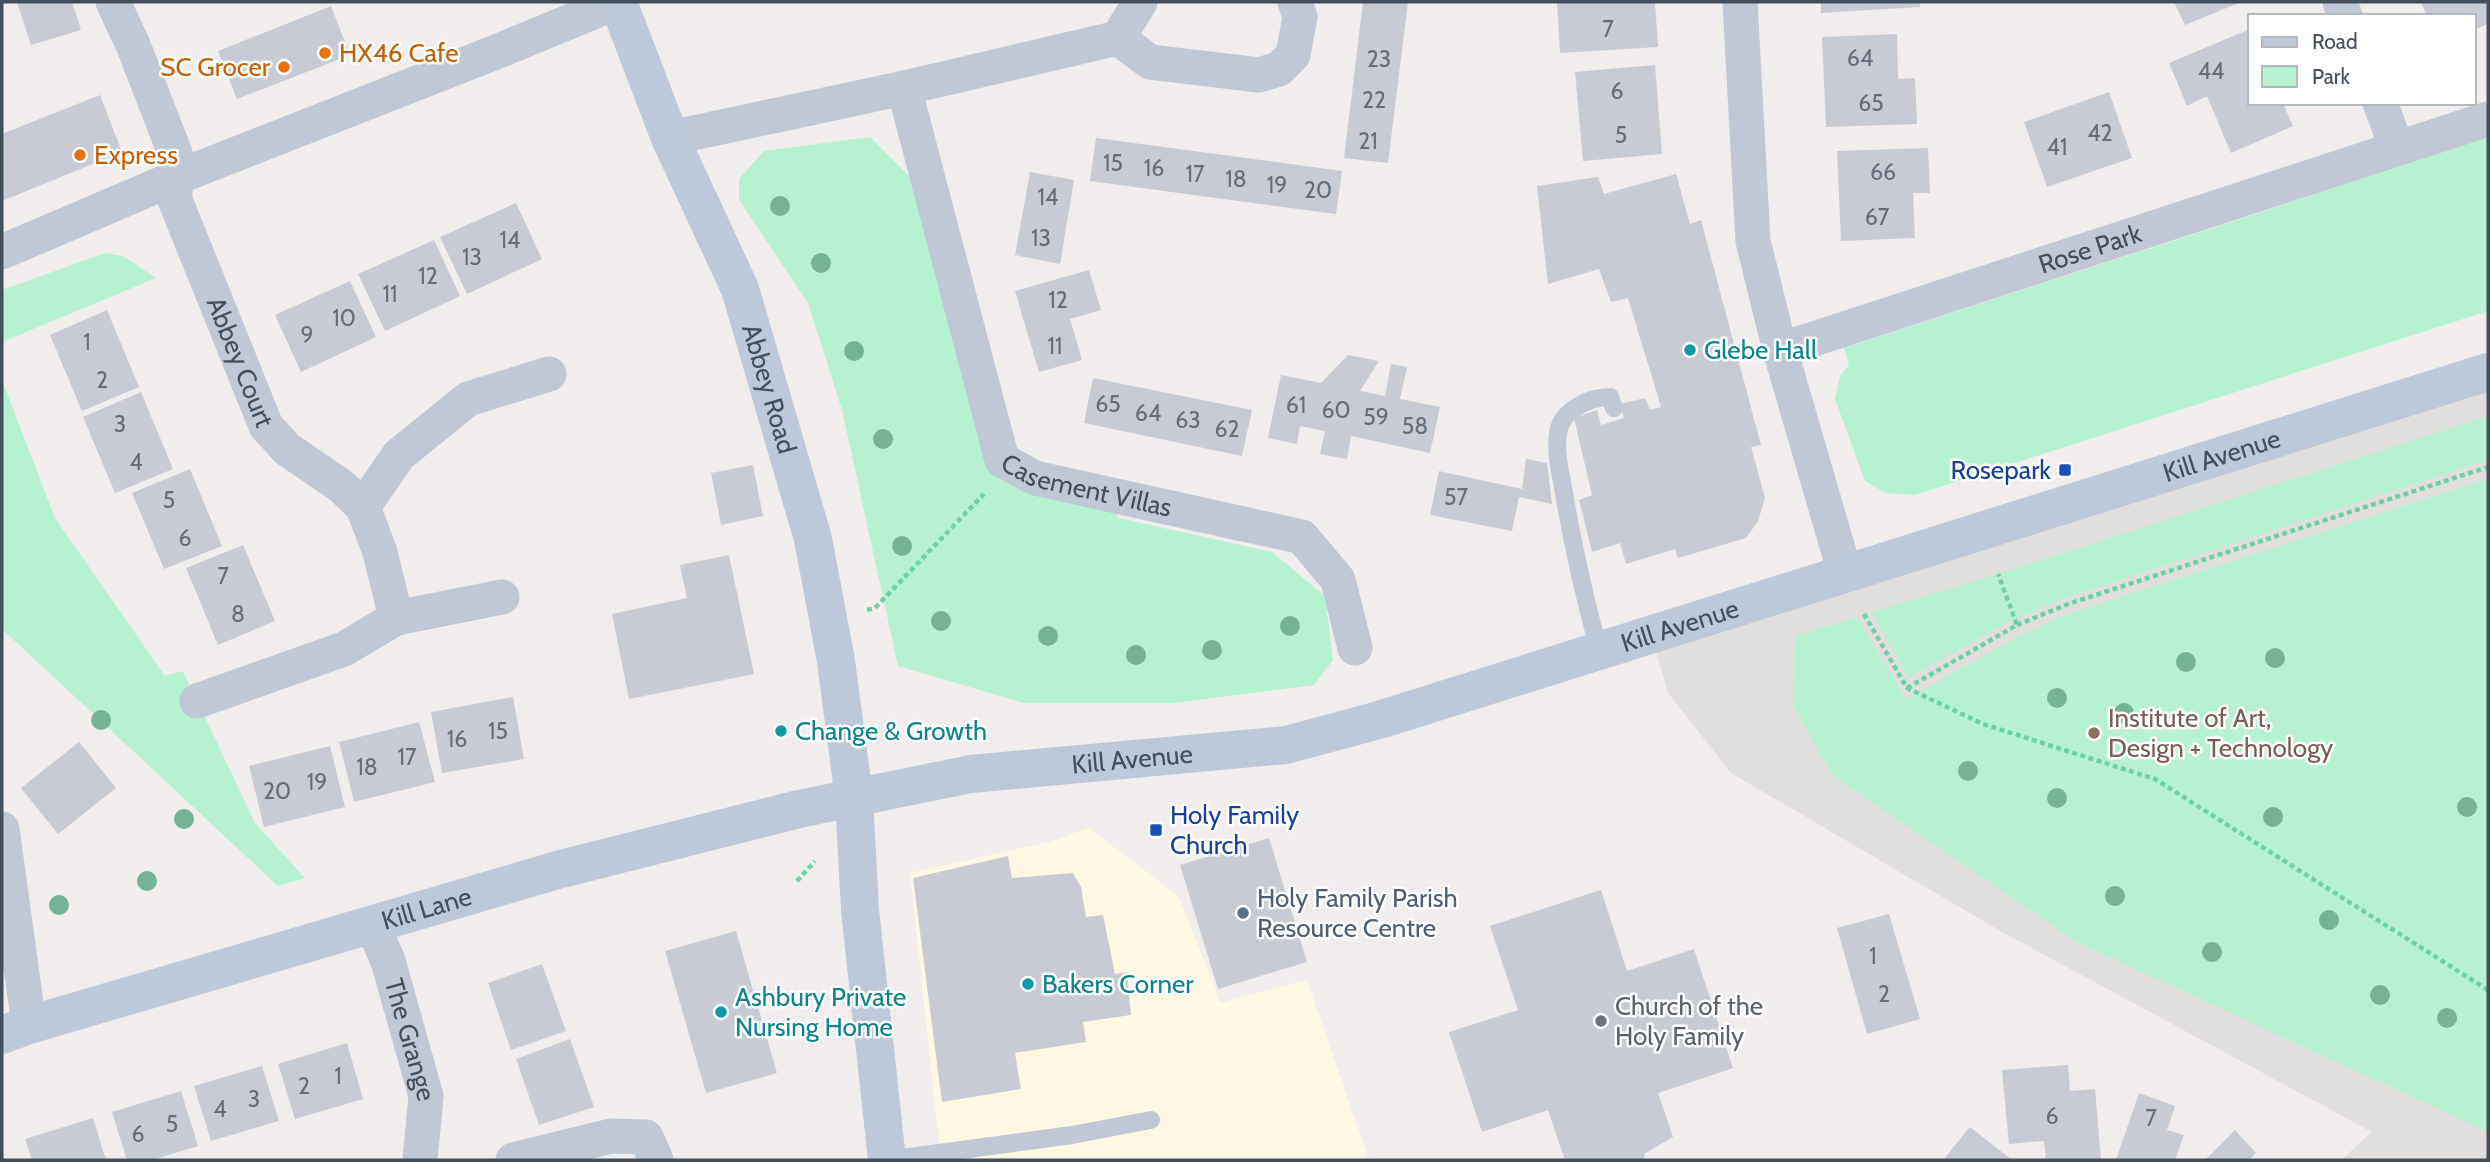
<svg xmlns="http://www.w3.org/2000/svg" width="2490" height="1162" font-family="Cabin,sans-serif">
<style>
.commercial{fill:#fdf7e3}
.education{fill:#e1dede}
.green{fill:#b6f2d1}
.building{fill:#c8cbd3}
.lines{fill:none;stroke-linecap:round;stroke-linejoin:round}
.path{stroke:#6cd3a7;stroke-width:4.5;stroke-dasharray:5 3.5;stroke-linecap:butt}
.service{stroke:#bfc8d4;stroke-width:18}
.minor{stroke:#bfc8d4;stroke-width:35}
.secondary{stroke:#bdc8d8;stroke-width:38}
.tree{fill:#74b396}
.food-dot{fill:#e8710a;stroke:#fff;stroke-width:2.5}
.culture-dot{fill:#0f9aa8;stroke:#fff;stroke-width:2.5}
.transit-dot{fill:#1a4fb4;stroke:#fff;stroke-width:2.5}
.education-dot{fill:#8d6e63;stroke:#fff;stroke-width:2.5}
.service-dot{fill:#5c6f8a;stroke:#fff;stroke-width:2.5}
.worship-dot{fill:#6b7280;stroke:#fff;stroke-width:2.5}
.labels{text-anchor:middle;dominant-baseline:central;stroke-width:5;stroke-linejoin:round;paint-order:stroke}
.number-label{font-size:23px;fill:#656e7a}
.food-label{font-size:26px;fill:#c56008;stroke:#fff;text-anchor:start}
.street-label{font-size:26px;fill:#444f5c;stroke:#fff}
.culture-label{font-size:26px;fill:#0d838f;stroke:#fff;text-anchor:start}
.transit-label{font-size:26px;fill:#164399;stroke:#fff;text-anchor:end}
.education-label{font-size:26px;fill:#785e54;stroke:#fff;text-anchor:start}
.service-label{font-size:26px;fill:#4e5e75;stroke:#fff;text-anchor:start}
.worship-label{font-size:26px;fill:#5b616d;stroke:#fff;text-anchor:start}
</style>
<rect width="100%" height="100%" fill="#f0edec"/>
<polygon class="commercial" points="1089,828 1178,896 1213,982 1220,1003 1307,980 1369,1160 941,1160 910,873 1049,842"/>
<polygon class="education" points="2488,372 2488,1160 2341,1160 2372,1132 2002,932 1731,773 1668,693 1651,634"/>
<g class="green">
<polygon points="2488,135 2488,311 1915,495 1885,493 1865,481 1835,399 1840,376 1849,365 1844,348 2268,210"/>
<polygon points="870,137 912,179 990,464 1114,505 1118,518 1272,552 1325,596 1333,660 1314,685 1174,703 1024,703 898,666 842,410 808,303 739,200 739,179 764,151"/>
<polygon points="105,253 123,256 156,278 2,342 2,290"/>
<polygon points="2,380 55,518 165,676 183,671 255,823 305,878 278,886 2,629"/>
<polygon points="2488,416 2488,460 2069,597 2008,622 1908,678 1872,612 1998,574"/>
<polygon points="2488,479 2488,1132 2077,942 1832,775 1793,706 1795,636 1857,617 1906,699 2019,636 2068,614"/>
</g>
<g class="building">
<polygon points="17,2 72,2 81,30 31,45"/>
<polygon points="1363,2 1408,2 1388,163 1344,158"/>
<polygon points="1557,2 1655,2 1658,47 1560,53"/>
<polygon points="1821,2 1920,2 1920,7 1821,13"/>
<polygon points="2174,2 2241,2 2185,25"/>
<polygon points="2421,2 2488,2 2488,24 2474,30 2474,16 2427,16"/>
<polygon points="331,6 350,55 237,99 218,51"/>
<polygon points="2250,29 2250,103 2283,103 2293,126 2231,153 2207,96 2187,106 2169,63"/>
<polygon points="1897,34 1898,79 1915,78 1917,124 1826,127 1822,37"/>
<polygon points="1655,65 1662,154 1583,161 1575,72"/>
<polygon points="2109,92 2132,158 2047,187 2024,122"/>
<polygon points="100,95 122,152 2,201 2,134"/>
<polygon points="1096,138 1342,171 1336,214 1090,181"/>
<polygon points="1928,148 1930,193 1913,193 1915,238 1841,241 1837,151"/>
<polygon points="1030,172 1074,180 1060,264 1015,255"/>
<polygon points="1676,174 1690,224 1701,220 1761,445 1751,447 1765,498 1758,521 1746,538 1678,558 1675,549 1626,564 1620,543 1592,552 1579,500 1592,495 1574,418 1597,410 1601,425 1624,418 1620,404 1645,398 1650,410 1661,407 1628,298 1611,302 1599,269 1548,284 1537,186 1598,177 1604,194"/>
<polygon points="516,203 542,259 467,294 440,237"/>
<polygon points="434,240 460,296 385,331 358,274"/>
<polygon points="1089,270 1101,310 1070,319 1082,360 1039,372 1015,291"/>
<polygon points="350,281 376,337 301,372 275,315"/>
<polygon points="107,310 139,387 82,411 50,335"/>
<polygon points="1348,355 1379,361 1360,391 1385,396 1391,364 1407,367 1400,399 1440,407 1430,453 1351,436 1347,459 1320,454 1325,431 1300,426 1297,444 1268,438 1281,375 1321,383"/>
<polygon points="1093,378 1252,410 1242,456 1084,423"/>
<polygon points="141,392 173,469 115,493 83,417"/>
<polygon points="1526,459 1547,463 1552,504 1519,497 1512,531 1430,515 1439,471 1522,489"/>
<polygon points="753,465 763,516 721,525 711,473"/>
<polygon points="190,469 222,546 164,569 132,493"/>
<polygon points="243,545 275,621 218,645 186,568"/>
<polygon points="729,555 754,674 629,699 612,614 687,598 680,565"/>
<polygon points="513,697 524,759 442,773 431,712"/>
<polygon points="419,722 435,782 354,802 339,742"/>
<polygon points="79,742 116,788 58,834 21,788"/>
<polygon points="330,746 345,807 264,827 249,766"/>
<polygon points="1269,838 1307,962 1218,989 1180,865"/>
<polygon points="1008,856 1012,878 1073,873 1081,887 1086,917 1103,915 1115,974 1127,972 1131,1015 1083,1022 1086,1042 1015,1053 1021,1089 942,1102 913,878"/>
<polygon points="1601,890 1627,971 1694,949 1733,1068 1658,1093 1673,1137 1644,1154 1645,1160 1565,1160 1548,1110 1482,1132 1449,1032 1518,1010 1490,926"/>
<polygon points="1889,914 1920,1019 1867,1034 1837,928"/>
<polygon points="736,931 777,1073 706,1093 665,951"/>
<polygon points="542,964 566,1031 511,1050 488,983"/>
<polygon points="570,1039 594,1107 539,1125 516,1059"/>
<polygon points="347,1043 363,1099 295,1119 278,1064"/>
<polygon points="2068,1065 2070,1091 2095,1089 2101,1160 2046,1160 2044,1141 2009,1144 2002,1070"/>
<polygon points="262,1066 279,1121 211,1141 194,1086"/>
<polygon points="181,1091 198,1146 152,1160 127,1160 112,1112"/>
<polygon points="2139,1093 2175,1106 2167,1130 2184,1135 2175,1160 2116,1160"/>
<polygon points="93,1118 106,1160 32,1160 25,1139"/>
<polygon points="1970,1127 2012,1160 1943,1160"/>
<polygon points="2235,1130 2256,1153 2249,1160 2205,1160"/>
</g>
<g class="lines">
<g class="path">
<polyline points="867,610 875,608 984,494"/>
<polyline points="1864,614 1907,688 1983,724 2155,779 2488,990"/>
<polyline points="2017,625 2068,604 2488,467"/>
<polyline points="1907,688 2017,625 1998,574"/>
<polyline points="797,881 815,861"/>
</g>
<g class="service">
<path d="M 1599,651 C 1585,599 1573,547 1564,493 C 1561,475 1555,453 1558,434 C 1560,411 1589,397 1610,397 L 1614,408"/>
<polyline points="887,1160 1072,1135 1151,1120"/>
</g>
<g class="minor">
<path id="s1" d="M 113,2 L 133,45 L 175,153 L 175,200 L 266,426 L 287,449 L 341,486 L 363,507 L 380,552 L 396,618 L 344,649 L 197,701"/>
<polyline points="1740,2 1753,241 1780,350 1845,573"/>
<polyline points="2340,2 2345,16"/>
<polyline points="1118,38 1150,62 1259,75 1279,69 1293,55 1300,17 1295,2"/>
<path id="s2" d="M 904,88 L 1002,460 L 1035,478 L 1302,537 L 1338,580 L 1355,648"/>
<polyline points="2380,103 2397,148"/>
<polyline points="670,138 904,88 1118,38 1140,2"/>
<polyline points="2,252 175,178 496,52 617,2"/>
<path id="s3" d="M 1780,350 L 2488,119"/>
<polyline points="363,507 399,455 468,399 549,374"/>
<polyline points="396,618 502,597"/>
<polyline points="2,829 29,1025"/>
<path id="s4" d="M 372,924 L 388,961 L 426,1096 L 420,1160"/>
<polyline points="513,1160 611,1136 646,1137 656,1160"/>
</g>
<g class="secondary">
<path id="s5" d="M 618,2 L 670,138 L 740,289 L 813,539 L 836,661 L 854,798 L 860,910 L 887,1160"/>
<path id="s6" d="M 2,1035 L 29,1025 L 561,869 L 799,809 L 971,774 L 1286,745 L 1379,720 L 2488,372"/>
</g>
</g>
<g class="tree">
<circle cx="780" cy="206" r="10"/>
<circle cx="821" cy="263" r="10"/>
<circle cx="854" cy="351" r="10"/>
<circle cx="883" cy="439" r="10"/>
<circle cx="902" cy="546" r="10"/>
<circle cx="941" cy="621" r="10"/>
<circle cx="1290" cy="626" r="10"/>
<circle cx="1048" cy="636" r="10"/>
<circle cx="1212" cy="650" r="10"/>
<circle cx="1136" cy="655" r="10"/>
<circle cx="2275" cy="658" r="10"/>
<circle cx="2186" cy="662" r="10"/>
<circle cx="2057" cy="698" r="10"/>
<circle cx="2124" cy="713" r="10"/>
<circle cx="101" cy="720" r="10"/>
<circle cx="1968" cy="771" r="10"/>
<circle cx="2057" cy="798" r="10"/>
<circle cx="2467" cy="807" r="10"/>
<circle cx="2273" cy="817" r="10"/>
<circle cx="184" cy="819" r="10"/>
<circle cx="147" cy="881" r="10"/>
<circle cx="2115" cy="896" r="10"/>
<circle cx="59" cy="905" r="10"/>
<circle cx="2329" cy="920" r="10"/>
<circle cx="2212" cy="952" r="10"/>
<circle cx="2380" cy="995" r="10"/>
<circle cx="2447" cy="1018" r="10"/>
</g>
<g class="food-dot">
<circle cx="325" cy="53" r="7"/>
<circle cx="284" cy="67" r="7"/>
<circle cx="80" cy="155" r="7"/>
</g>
<g class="culture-dot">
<circle cx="1690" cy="350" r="7"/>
<circle cx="781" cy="731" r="7"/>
<circle cx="1028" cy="984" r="7"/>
<circle cx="721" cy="1012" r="7"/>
</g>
<g class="transit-dot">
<rect x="2058" y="463" width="14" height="14" rx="3.5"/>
<rect x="1149" y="823" width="14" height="14" rx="3.5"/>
</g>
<circle class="education-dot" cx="2094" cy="733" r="7"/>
<circle class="service-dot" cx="1243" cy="913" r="7"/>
<circle class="worship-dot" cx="1601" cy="1021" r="7"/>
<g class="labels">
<g class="number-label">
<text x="1608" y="29">7</text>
<text x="1860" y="58">64</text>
<text x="1379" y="59">23</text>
<text x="2211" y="71">44</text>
<text x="1617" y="91">6</text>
<text x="1374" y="100">22</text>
<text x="1871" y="103">65</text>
<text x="2100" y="133">42</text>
<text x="1621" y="135">5</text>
<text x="1368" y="141">21</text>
<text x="2057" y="147">41</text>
<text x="1113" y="163">15</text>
<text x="1154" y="168">16</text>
<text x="1883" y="172">66</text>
<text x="1195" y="174">17</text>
<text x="1236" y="179">18</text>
<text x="1277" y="185">19</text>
<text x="1318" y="190">20</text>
<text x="1048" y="197">14</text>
<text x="1877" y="217">67</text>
<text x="1041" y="238">13</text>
<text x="510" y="240">14</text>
<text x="472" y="257">13</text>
<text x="428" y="276">12</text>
<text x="390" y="294">11</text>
<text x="1058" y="300">12</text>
<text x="344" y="318">10</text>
<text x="307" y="335">9</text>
<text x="87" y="342">1</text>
<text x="1055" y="346">11</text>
<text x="102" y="380">2</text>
<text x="1108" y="404">65</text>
<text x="1296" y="405">61</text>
<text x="1336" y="410">60</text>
<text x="1148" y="413">64</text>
<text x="1376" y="417">59</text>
<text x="1188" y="420">63</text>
<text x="120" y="424">3</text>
<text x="1415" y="426">58</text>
<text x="1227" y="429">62</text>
<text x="136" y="462">4</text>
<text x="1456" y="497">57</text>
<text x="169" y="500">5</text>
<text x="185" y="538">6</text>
<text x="223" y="576">7</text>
<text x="238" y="614">8</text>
<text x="498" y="731">15</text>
<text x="457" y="739">16</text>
<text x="407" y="757">17</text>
<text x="367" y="767">18</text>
<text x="317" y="782">19</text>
<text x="277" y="791">20</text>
<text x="1873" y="956">1</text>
<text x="1884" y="994">2</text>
<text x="338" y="1076">1</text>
<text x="304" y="1086">2</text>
<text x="254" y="1099">3</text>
<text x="220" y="1109">4</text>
<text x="2052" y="1116">6</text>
<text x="2151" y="1118">7</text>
<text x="172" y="1124">5</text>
<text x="138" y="1134">6</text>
</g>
<g class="food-label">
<text x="339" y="53">HX46 Cafe</text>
<text x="270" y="67" text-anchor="end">SC Grocer</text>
<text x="94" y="155">Express</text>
</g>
<g class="street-label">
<text stroke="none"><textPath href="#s3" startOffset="326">Rose Park</textPath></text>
<text stroke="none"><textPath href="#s1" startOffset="385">Abbey Court</textPath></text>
<text stroke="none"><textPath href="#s5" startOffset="416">Abbey Road</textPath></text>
<text stroke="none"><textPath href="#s6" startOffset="2300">Kill Avenue</textPath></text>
<text stroke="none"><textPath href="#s2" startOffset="474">Casement Villas</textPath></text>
<text stroke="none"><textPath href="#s6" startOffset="1732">Kill Avenue</textPath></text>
<text stroke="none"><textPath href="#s6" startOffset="1166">Kill Avenue</textPath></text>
<text stroke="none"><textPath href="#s6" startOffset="443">Kill Lane</textPath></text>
<text stroke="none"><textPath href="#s4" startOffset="122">The Grange</textPath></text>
</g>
<g class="culture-label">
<text x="1704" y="350">Glebe Hall</text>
<text x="795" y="731">Change &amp; Growth</text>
<text x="1042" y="984">Bakers Corner</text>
<text x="735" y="997">Ashbury Private<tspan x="735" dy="30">Nursing Home</tspan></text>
</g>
<g class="transit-label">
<text x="2051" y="470">Rosepark</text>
<text x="1170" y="815" text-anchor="start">Holy Family<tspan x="1170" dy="30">Church</tspan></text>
</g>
<g class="education-label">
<text x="2108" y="718">Institute of Art,<tspan x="2108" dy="30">Design + Technology</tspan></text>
</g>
<g class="service-label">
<text x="1257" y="898">Holy Family Parish<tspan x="1257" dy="30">Resource Centre</tspan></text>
</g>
<g class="worship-label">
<text x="1615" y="1006">Church of the<tspan x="1615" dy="30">Holy Family</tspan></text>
</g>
</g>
<rect width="2490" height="1162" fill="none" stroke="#444f5c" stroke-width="7"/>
<rect x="2248" y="14" width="228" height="91" fill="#ffffff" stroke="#b4b9be" stroke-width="2"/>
<rect x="2262" y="37" width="35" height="10" fill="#bdc8d8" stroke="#b4b9be" stroke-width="2"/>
<text x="2312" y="49" font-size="21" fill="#444f5c">Road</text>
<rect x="2262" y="66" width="35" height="21" fill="#b6f2d1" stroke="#b4b9be" stroke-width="2"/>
<text x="2312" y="84" font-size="21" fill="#444f5c">Park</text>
</svg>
